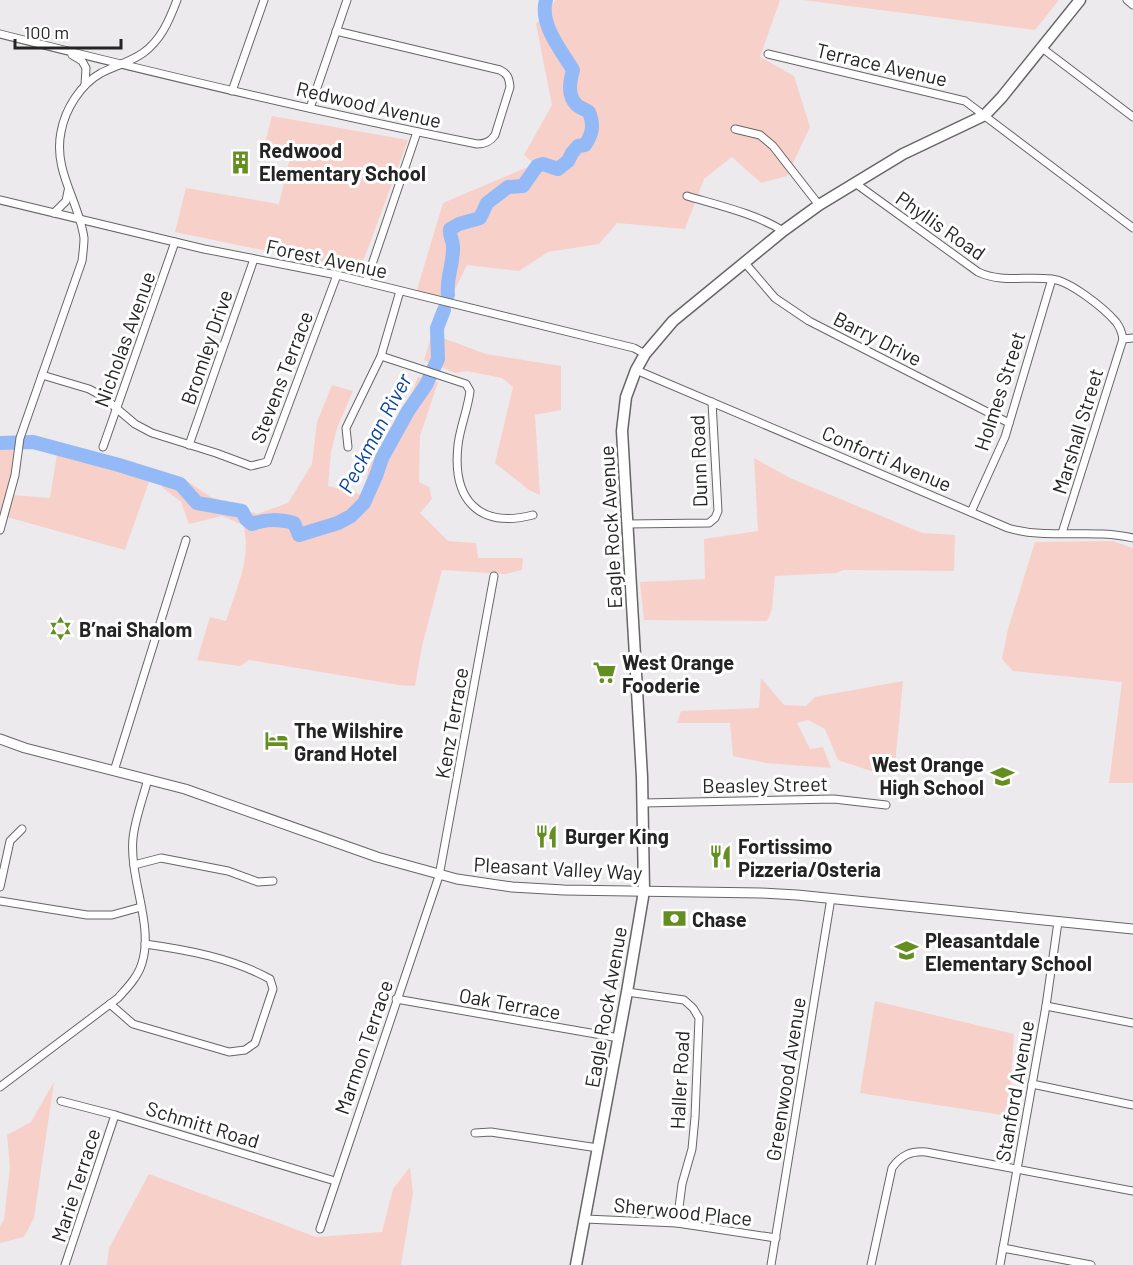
<svg xmlns="http://www.w3.org/2000/svg" width="1133" height="1265" font-family="Barlow,sans-serif">
<style>
.green{fill:#f7d0c9}
.lines{fill:none;stroke-linecap:round;stroke-linejoin:round}
.river{stroke:#93baf7;stroke-width:14}
.minor-casing{stroke:#676567;stroke-width:9}
.secondary-casing{stroke:#676567;stroke-width:11}
.primary-casing{stroke:#676567;stroke-width:13}
.minor{stroke:#fff;stroke-width:7}
.secondary{stroke:#fff;stroke-width:9}
.primary{stroke:#fff;stroke-width:10}
.labels{text-anchor:middle;dominant-baseline:central;stroke-width:6;stroke-linejoin:round;paint-order:stroke}
.street-label{font-size:20px;fill:#252425;stroke:#fff}
.poi-label{font-size:20px;font-weight:bold;fill:#252425;stroke:#fff;text-anchor:start}
.water-label{font-size:21px;font-style:italic;fill:#084298;stroke:#fff}
</style>
<rect width="100%" height="100%" fill="#edeaed"/>
<g class="green">
<polygon points="556,0 780,0 760,57 794,76 810,127 787,176 761,183 732,157 704,179 685,229 617,223 599,244 548,252 519,271 467,265 449,301 416,293 443,203 535,164 524,155 552,105 536,24"/>
<polygon points="803,0 1059,0 1035,30"/>
<polygon points="272,116 408,140 360,270 175,232 186,188 279,204 290,157 263,150"/>
<polygon points="432,334 486,354 561,366 561,410 535,415 540,495 529,490 495,463 513,387 502,378 467,371 455,373 424,360"/>
<path d="M 418,377 L 438,382 L 420,436 L 419,482 L 429,487 L 432,499 L 420,513 L 448,541 L 476,543 L 478,558 L 523,558 L 522,570 L 505,574 L 442,570 L 422,646 L 415,686 L 399,685 L 249,660 L 240,666 L 197,660 L 210,617 L 226,621 C 235,592 253,555 243,525 L 222,516 L 189,524 L 181,502 L 163,488 L 158,471 L 181,477 L 211,497 L 257,514 L 288,503 L 312,464 L 317,422 L 332,385 L 353,391 L 337,428 L 331,452 L 328,486 L 363,495 L 369,466 L 412,393 Z"/>
<polygon points="0,444 20,447 12,495 50,498 58,448 152,473 125,550 0,515"/>
<polygon points="754,458 790,478 922,533 955,535 954,571 843,570 837,573 775,576 772,609 767,621 644,620 640,582 705,579 704,539 758,531"/>
<polygon points="1112,541 1133,548 1133,783 1109,783 1122,682 1013,671 1002,659 1008,629 1035,542"/>
<polygon points="761,678 784,705 806,706 815,697 903,681 894,775 871,771 838,760 825,729 808,720 797,723 810,749 823,747 831,768 766,763 733,756 730,723 677,723 681,711 759,708"/>
<polygon points="875,1001 1014,1034 1009,1116 860,1093"/>
<polygon points="54,1082 34,1218 24,1237 0,1243 0,1226 4,1220 10,1168 7,1135 31,1122"/>
<polygon points="410,1167 413,1194 401,1265 107,1265 109,1248 149,1174 316,1237 382,1232 393,1189"/>
</g>
<g class="lines">
<g class="river">
<path d="M 448,295 C 446,279 453,265 453,249 C 454,241 449,237 450,229 L 459,224 L 480,218 L 487,203 L 508,187 L 523,186 L 537,166 L 543,164 L 558,169 L 568,161 L 572,153 L 578,146 L 585,145 C 593,133 594,125 589,112 C 585,109 579,108 576,104 C 567,95 570,81 573,70 C 561,50 539,24 546,0"/>
<path d="M 0,443 L 33,442 L 119,465 L 180,484 L 197,503 L 242,511 L 246,519 L 252,524 C 267,519 278,519 294,523 L 299,535 L 338,523 L 351,516 L 364,503 L 376,476 L 382,458 L 408,411 L 426,385 L 438,359 L 437,328 L 444,310"/>
</g>
<defs>
<g id="minor">
<polyline points="1127,0 1133,5"/>
<path d="M 0,34 C 158,74 317,112 477,144 C 485,144 490,142 495,135 L 510,87 C 509,78 508,74 500,70 L 336,31"/>
<polyline points="1042,48 1133,117"/>
<polyline points="768,54 965,101 1133,228"/>
<polyline points="72,55 82,61 86,68 85,85"/>
<polyline points="232,91 264,0"/>
<polyline points="310,108 347,0"/>
<polyline points="735,129 760,135 773,146 819,205"/>
<path d="M 855,183 L 978,272 C 1001,283 1026,276 1051,279 C 1069,280 1104,308 1116,322 C 1120,327 1122,333 1123,339"/>
<path d="M 687,196 C 717,205 757,214 783,231"/>
<polyline points="0,200 204,249 337,275 634,348 645,354"/>
<polyline points="54,213 66,201 68,191"/>
<polyline points="745,263 775,298 809,321 1009,423"/>
<polyline points="366,282 417,132"/>
<polyline points="1123,339 1133,338"/>
<path d="M 381,356 L 466,384 L 470,391 C 468,409 460,427 458,445 C 452,499 478,529 533,515"/>
<path d="M 636,370 L 1008,528 C 1048,540 1092,528 1133,538"/>
<polyline points="42,375 89,389 102,396 135,424 152,433 216,453 251,466 267,462 337,275"/>
<polyline points="189,445 254,259"/>
<polyline points="103,447 175,242"/>
<polyline points="348,447 346,428 381,356 400,291"/>
<polyline points="971,512 1005,437 1052,279"/>
<polyline points="627,524 709,523 715,518 718,511 712,402"/>
<path d="M 0,530 L 15,475 L 20,438 L 82,261 C 83,253 84,245 84,238 C 79,201 53,171 61,132 C 65,109 81,84 101,73 C 115,66 130,62 143,53 C 161,40 169,21 177,0"/>
<polyline points="1062,533 1123,339"/>
<polyline points="114,771 186,540"/>
<polyline points="643,803 834,799 886,805"/>
<polyline points="134,865 161,858 228,871 258,882 273,881"/>
<polyline points="0,887 10,841 22,829"/>
<polyline points="0,901 87,915 112,915 141,907"/>
<polyline points="627,992 684,1000 693,1008 699,1018 695,1117 692,1149 682,1184 677,1223"/>
<polyline points="396,999 619,1038"/>
<path d="M 110,1004 L 133,1024 L 229,1052 L 245,1050 L 255,1043 L 273,989 L 270,979 C 232,958 188,950 145,944"/>
<polyline points="1046,1006 1133,1023"/>
<polyline points="1032,1084 1133,1105"/>
<path d="M 0,1087 L 118,998 C 127,988 138,977 142,963 C 154,925 129,879 133,838 C 135,819 143,798 148,779"/>
<polyline points="61,1101 115,1115 335,1181"/>
<polyline points="475,1133 491,1132 598,1148"/>
<polyline points="585,1219 677,1223 776,1238"/>
<polyline points="320,1229 439,876 494,576"/>
<polyline points="1003,1248 1091,1265"/>
<polyline points="65,1265 115,1115"/>
<polyline points="771,1265 831,898"/>
<path d="M 871,1265 L 892,1168 C 901,1155 911,1151 926,1152 L 1133,1191"/>
<polyline points="1000,1265 1046,1006 1058,922"/>
</g>
<polyline id="secondary" points="0,739 25,748 185,789 377,857 457,879 512,887 564,890 761,893 797,895 1133,929"/>
<polyline id="primary" points="576,1265 627,992 644,891 642,777 622,431 626,397 636,370 645,354 673,321 783,231 819,205 903,154 985,115 1002,97 1080,0"/>
</defs>
<use href="#minor" class="minor-casing"/>
<use href="#secondary" class="secondary-casing"/>
<use href="#primary" class="primary-casing"/>
<use href="#minor" class="minor"/>
<use href="#secondary" class="secondary"/>
<use href="#primary" class="primary"/>
</g>
<defs>
<symbol id="building-bare" viewBox="-9 -9 18 18"><path d="M-4-6H4V6H1V3H-1V6H-4ZM-2.5-4.3h1.7v1.8h-1.7ZM.8-4.3h1.7v1.8H.8ZM-2.5-1h1.7V.8h-1.7ZM.8-1h1.7V.8H.8Z" fill="#638f21" stroke="#fff" stroke-width="2.5" paint-order="stroke"/></symbol>
<symbol id="synagogue-bare" viewBox="-9 -9 18 18"><path d="M0-6.5L5.6 3.2H-5.6ZM0 6.5L5.6-3.2H-5.6Z" fill="#638f21" stroke="#fff" stroke-width="2.5" paint-order="stroke"/></symbol>
<symbol id="supermarket-bare" viewBox="-9 -9 18 18"><path d="M-6-5.5h2.5l.6 2H6L4.5 2H-2.5L-4.4-4H-6ZM-1.5 3.2a1.3 1.3 0 1 0 .1 0ZM3 3.2a1.3 1.3 0 1 0 .1 0Z" fill="#638f21" stroke="#fff" stroke-width="2.5" paint-order="stroke"/></symbol>
<symbol id="hotel-bare" viewBox="-9 -9 18 18"><path d="M-6-4.5h1.5V1H6V5H4.5V3h-9V5H-6ZM-4 0a1.8 1.8 0 1 1 3.6 0ZM.5 0V-2.5h3Q6-2.5 6 0Z" fill="#638f21" stroke="#fff" stroke-width="2.5" paint-order="stroke"/></symbol>
<symbol id="school-bare" viewBox="-9 -9 18 18"><path d="M0-5L7-2L0 1L-7-2ZM-4 1L0 2.5L4 1V4Q0 6-4 4Z" fill="#638f21" stroke="#fff" stroke-width="2.5" paint-order="stroke"/></symbol>
<symbol id="restaurant-bare" viewBox="-9 -9 18 18"><path d="M-5-6h1v4h1v-4h1v4h1v-4h1v5L-1.5 .5V6h-2V.5L-5-1ZM5-6V6H3V1.5H1.5Q1.5-4 5-6Z" fill="#638f21" stroke="#fff" stroke-width="2.5" paint-order="stroke"/></symbol>
<symbol id="bank-bare" viewBox="-9 -9 18 18"><path d="M-6-4H6V4H-6ZM0-2.3a2.3 2.3 0 1 0 0 4.6a2.3 2.3 0 1 0 0-4.6Z" fill="#638f21" stroke="#fff" stroke-width="2.5" paint-order="stroke"/></symbol>
</defs>
<g fill-rule="evenodd">
<use href="#building-bare" x="224" y="146" width="33" height="33"/>
<use href="#synagogue-bare" x="44" y="612" width="33" height="33"/>
<use href="#supermarket-bare" x="588" y="656" width="33" height="33"/>
<use href="#hotel-bare" x="260" y="724" width="33" height="33"/>
<use href="#school-bare" x="986" y="760" width="33" height="33"/>
<use href="#restaurant-bare" x="530" y="820" width="33" height="33"/>
<use href="#restaurant-bare" x="704" y="840" width="33" height="33"/>
<use href="#bank-bare" x="658" y="902" width="33" height="33"/>
<use href="#school-bare" x="890" y="934" width="33" height="33"/>
</g>
<g class="labels">
<g class="street-label">
<text transform="translate(882 64) rotate(13)">Terrace Avenue</text>
<text transform="translate(369 104) rotate(13)">Redwood Avenue</text>
<text transform="translate(941 225) rotate(35)">Phyllis Road</text>
<text transform="translate(327 258) rotate(12)">Forest Avenue</text>
<text transform="translate(878 338) rotate(27)">Barry Drive</text>
<text transform="translate(124 339) rotate(-70)">Nicholas Avenue</text>
<text transform="translate(206 347) rotate(-71)">Bromley Drive</text>
<text transform="translate(281 377) rotate(-69)">Stevens Terrace</text>
<text transform="translate(999 391) rotate(-72)">Holmes Street</text>
<text transform="translate(1077 431) rotate(-73)">Marshall Street</text>
<text transform="translate(887 458) rotate(23)">Conforti Avenue</text>
<text transform="translate(698 461) rotate(-92)">Dunn Road</text>
<text transform="translate(610 527) rotate(-93)">Eagle Rock Avenue</text>
<text transform="translate(451 723) rotate(-80)">Kenz Terrace</text>
<text transform="translate(765 784) rotate(-1)">Beasley Street</text>
<text transform="translate(558 868) rotate(3)">Pleasant Valley Way</text>
<text transform="translate(510 1003) rotate(10)">Oak Terrace</text>
<text transform="translate(605 1007) rotate(-80)">Eagle Rock Avenue</text>
<text transform="translate(363 1047) rotate(-71)">Marmon Terrace</text>
<text transform="translate(785 1079) rotate(-81)">Greenwood Avenue</text>
<text transform="translate(679 1080) rotate(-87)">Haller Road</text>
<text transform="translate(1014 1091) rotate(-80)">Stanford Avenue</text>
<text transform="translate(203 1124) rotate(17)">Schmitt Road</text>
<text transform="translate(75 1185) rotate(-72)">Marie Terrace</text>
<text transform="translate(683 1211) rotate(6)">Sherwood Place</text>
</g>
<g class="poi-label">
<text x="259" y="150">Redwood<tspan x="259" dy="23">Elementary School</tspan></text>
<text x="79" y="629">B’nai Shalom</text>
<text x="622" y="662">West Orange<tspan x="622" dy="23">Fooderie</tspan></text>
<text x="294" y="730">The Wilshire<tspan x="294" dy="23">Grand Hotel</tspan></text>
<text x="984" y="764" text-anchor="end">West Orange<tspan x="984" dy="23">High School</tspan></text>
<text x="565" y="836">Burger King</text>
<text x="738" y="846">Fortissimo<tspan x="738" dy="23">Pizzeria/Osteria</tspan></text>
<text x="692" y="919">Chase</text>
<text x="925" y="940">Pleasantdale<tspan x="925" dy="23">Elementary School</tspan></text>
</g>
<g class="water-label">
<text transform="translate(374 433) rotate(-62)">Peckman River</text>
</g>
</g>
<path d="M15 39v9h106v-9" fill="none" stroke="#252425" stroke-width="3"/>
<text x="24" y="39" font-size="18" fill="#252425" stroke="#ffffff" stroke-width="4.5" paint-order="stroke">100 m</text>
</svg>
